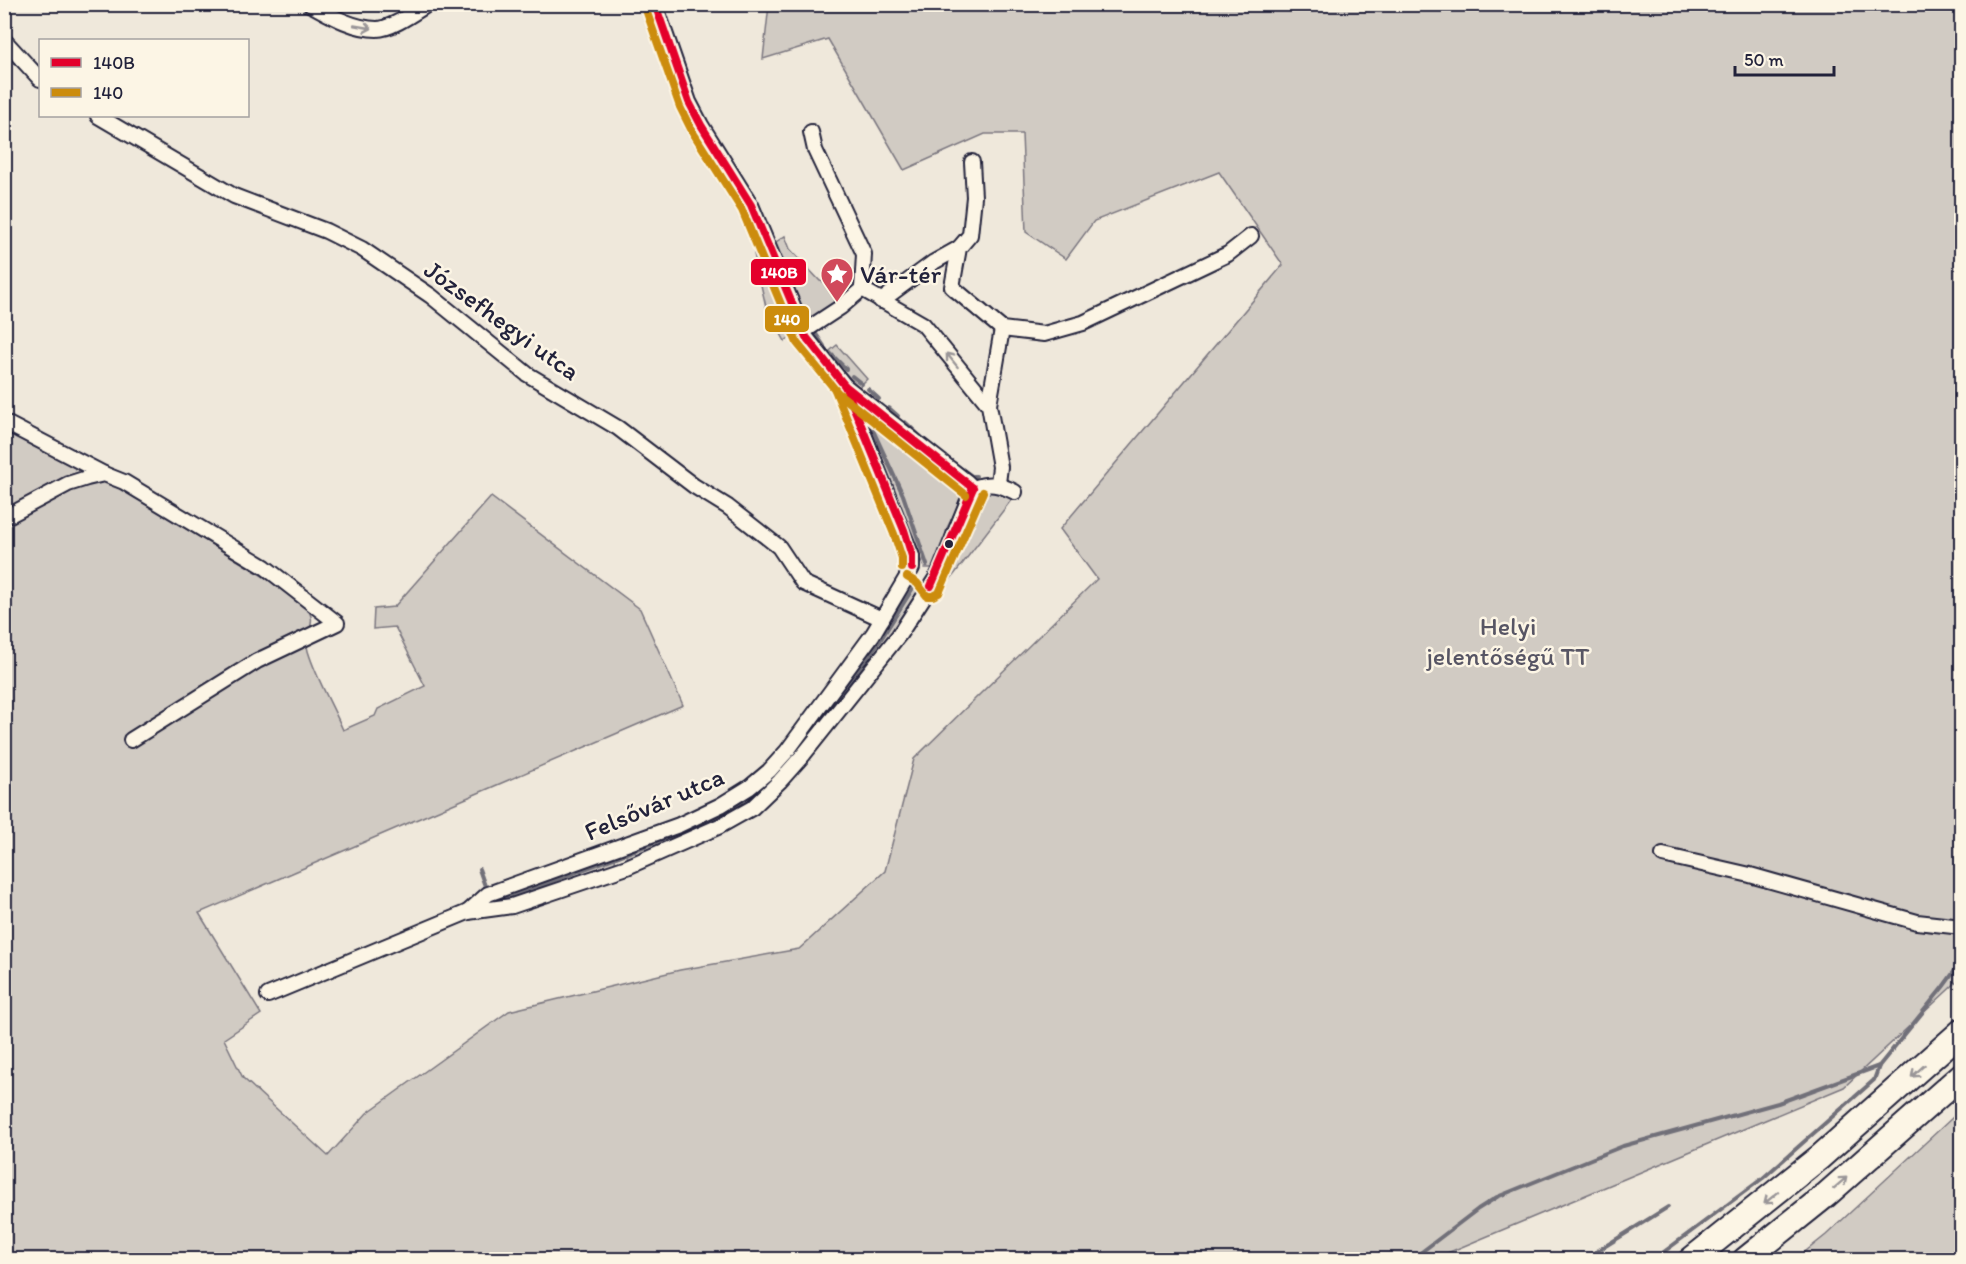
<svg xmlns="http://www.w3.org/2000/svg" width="1966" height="1264" font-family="Itim,sans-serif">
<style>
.green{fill:#d1cbc3;stroke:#7a767f;stroke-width:1.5}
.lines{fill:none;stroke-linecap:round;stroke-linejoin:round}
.stream{stroke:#716f79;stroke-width:4}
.street-casing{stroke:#22223b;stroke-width:18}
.highway-casing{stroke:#22223b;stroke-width:28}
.street{stroke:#fcf5e5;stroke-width:14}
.highway{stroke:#fcf5e5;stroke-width:24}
.bus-1-casing{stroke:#fcf5e5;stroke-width:12}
.bus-2-casing{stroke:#fcf5e5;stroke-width:12}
.bus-1{stroke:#e4002b;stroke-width:8}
.bus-2{stroke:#cc8c0c;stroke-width:8}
.oneway{stroke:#9a9698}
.bus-dot{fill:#22223b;stroke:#fcf5e5;stroke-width:2}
.labels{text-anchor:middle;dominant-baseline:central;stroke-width:5;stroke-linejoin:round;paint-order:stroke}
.poi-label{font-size:26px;fill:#22223b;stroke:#fcf5e5;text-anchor:start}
.street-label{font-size:26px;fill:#22223b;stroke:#fcf5e5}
.park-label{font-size:26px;fill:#575564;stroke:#fcf5e5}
.line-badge{stroke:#fcf5e5;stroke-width:2}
.badge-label{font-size:16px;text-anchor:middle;font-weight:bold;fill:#fff}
</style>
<rect width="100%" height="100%" fill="#efe8db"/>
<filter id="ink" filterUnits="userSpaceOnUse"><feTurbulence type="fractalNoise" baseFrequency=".0167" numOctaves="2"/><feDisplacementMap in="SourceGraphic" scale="12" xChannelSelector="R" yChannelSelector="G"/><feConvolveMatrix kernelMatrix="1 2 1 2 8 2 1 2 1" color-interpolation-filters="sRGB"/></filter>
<g filter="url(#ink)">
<g class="green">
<path d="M 769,5 L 1961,5 L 1961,978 L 1844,1087 L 1433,1259 L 5,1259 L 4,428 L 107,480 L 300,599 C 324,624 302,629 308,651 C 316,678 332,704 343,730 L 375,716 L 378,709 L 425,686 L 395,627 L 373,629 L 374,609 L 394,607 L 491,497 L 640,609 L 683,705 L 199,913 L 261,1014 L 224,1039 L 243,1078 L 328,1156 L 367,1113 L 509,1011 L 680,970 L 799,949 L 885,871 L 914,759 L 1097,579 L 1060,529 L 1283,265 L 1219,172 L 1094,221 L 1066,259 L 1026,232 L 1022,134 L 985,134 L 904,170 L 828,39 L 763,59 Z"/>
<polygon points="785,236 790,249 820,281 862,289 814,320 804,321 773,244"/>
<polygon points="762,252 795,333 785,341 766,307 754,254"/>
<polygon points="837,345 867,379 859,387 826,354"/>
<polygon points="856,402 961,485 964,494 947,528 940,557 934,568 924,568"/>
<polygon points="990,488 1003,493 1012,499 947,584 942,580 949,568 976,495 982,490"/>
<polygon points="914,580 918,586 918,594 895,631 777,779 735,813 633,859 626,856 625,849 749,791 908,581"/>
<polygon points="612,854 616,856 615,862 612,867 498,904 488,903 488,897"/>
<polygon points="1961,1113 1961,1259 1796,1259 1826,1235 1953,1117"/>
</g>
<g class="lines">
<g class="stream">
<polyline points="816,334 824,346"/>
<polyline points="830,353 846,369"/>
<polyline points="852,376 862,384"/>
<polyline points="868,389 879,399"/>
<polyline points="889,408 898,416"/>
<polyline points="905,422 921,437"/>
<polyline points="872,428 903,495 927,565"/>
<polyline points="954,463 972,476 976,476"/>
<polyline points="479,869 486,889"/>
<polyline points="489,897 494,901 513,896 707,823 753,796 779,771 803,744 881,639 913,588"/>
<polyline points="1411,1260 1478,1209 1497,1197 1623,1146 1778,1103 1879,1066"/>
<polyline points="1583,1260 1668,1207"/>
<polyline points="1653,1260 1763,1178 1874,1080 1879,1066 1943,987 1962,961"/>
</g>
<defs>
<g id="street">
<path d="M 310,4 C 330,15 353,29 377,29 C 392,29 415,12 428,4"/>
<polyline points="655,4 689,102 701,125 751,205 806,337 845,386 967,482 973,488"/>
<polyline points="4,40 40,79"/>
<polyline points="98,116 234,196 326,231 362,249 431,296 527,374 618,428 694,486 728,507 779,547 803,583 882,619"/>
<polyline points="811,132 815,150 864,254 862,289"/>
<polyline points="972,162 974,197 970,235 959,248 952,287 1002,329 1044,334 1083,323 1228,254 1251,236"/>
<polyline points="862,289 923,324 989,405"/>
<polyline points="881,301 934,262 959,248"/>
<polyline points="803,332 841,307 862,289"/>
<polyline points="4,422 104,474"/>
<polyline points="998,483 1000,467 989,405 1002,329"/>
<path d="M 973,488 C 990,482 999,484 1015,492"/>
<polyline points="8,516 68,484 87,478 104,474 124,482 265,567 337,623 257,661 131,740"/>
<polyline points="1663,855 1750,875 1917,922 1962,927"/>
<polyline points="468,912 488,894 679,825 721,805 750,787 769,771 787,751 873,634 912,568 912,556 845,386"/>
<polyline points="268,995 468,912 512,906 627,867 720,826 752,808 780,781 804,754 899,635 938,575 973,488"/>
</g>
<g id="highway">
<polyline points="1691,1260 1820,1157 1962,1031"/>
<polyline points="1745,1260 1826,1195 1962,1075"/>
</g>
</defs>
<use href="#street" class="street-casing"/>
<use href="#highway" class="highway-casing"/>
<use href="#street" class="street"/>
<use href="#highway" class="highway"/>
<defs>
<g id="bus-1">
<polyline points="655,4 689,102 701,125 751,205 806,337 845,386 973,488"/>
<polyline points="845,386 904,530 912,556 912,568"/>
<polyline points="931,586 973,488"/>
</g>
<g id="bus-2">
<polyline points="645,7 680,107 692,131 742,210 797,343 838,393 966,495"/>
<polyline points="835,390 894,534 902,558 902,568"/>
<polyline points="907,577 917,583 927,596 933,596 939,593 983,492"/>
</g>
</defs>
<use href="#bus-1" class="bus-1-casing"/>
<use href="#bus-2" class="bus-2-casing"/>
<use href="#bus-1" class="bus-1"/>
<use href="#bus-2" class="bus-2"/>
</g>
<defs><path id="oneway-shaft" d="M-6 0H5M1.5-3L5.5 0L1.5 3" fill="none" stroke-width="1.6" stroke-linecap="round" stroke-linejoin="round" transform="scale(1.5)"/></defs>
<g class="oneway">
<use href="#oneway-shaft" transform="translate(363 27) rotate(10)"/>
<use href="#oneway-shaft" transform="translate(952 360) rotate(-129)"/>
<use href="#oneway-shaft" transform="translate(1918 1071) rotate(138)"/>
<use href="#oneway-shaft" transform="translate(1840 1183) rotate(-41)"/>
<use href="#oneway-shaft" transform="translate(1771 1198) rotate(141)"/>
</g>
</g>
<defs>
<symbol id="sight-pin" viewBox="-11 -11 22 30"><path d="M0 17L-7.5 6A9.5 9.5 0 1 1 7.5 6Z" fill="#d1495b" stroke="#fcf5e5"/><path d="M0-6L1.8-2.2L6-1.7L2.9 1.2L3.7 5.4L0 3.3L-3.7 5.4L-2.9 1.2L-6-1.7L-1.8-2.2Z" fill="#fff"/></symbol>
</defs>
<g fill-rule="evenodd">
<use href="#sight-pin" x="818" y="255" width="38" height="52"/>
</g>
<circle class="bus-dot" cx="949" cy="544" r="5"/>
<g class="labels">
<g class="poi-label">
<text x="860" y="274">Vár-tér</text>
</g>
<g class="street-label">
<text transform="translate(502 320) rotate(36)">Józsefhegyi utca</text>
<text transform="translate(654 804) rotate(-23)">Felsővár utca</text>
</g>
<g class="park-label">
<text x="1508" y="626">Helyi<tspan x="1508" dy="30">jelentőségű TT</tspan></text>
</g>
</g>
<g class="line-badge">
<rect x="750" y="258" width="57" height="28" rx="6" fill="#e4002b"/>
<rect x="764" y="305" width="46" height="28" rx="6" fill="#cc8c0c"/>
</g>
<g class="badge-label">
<text x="779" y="278">140B</text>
<text x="787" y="325">140</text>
</g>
<rect width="1966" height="1264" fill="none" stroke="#fcf5e5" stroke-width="24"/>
<rect x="12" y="12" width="1942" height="1240" fill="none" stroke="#22223b" stroke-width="2" filter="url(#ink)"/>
<rect x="39" y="39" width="210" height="78" fill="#fcf5e5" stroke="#a5a1a1" stroke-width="1.5"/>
<rect x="51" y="58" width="30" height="9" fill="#e4002b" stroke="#a5a1a1" stroke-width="1.5"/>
<text x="93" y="69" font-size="18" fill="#22223b">140B</text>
<rect x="51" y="88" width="30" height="9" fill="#cc8c0c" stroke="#a5a1a1" stroke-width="1.5"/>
<text x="93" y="99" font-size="18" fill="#22223b">140</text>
<path d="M1735 66v9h99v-9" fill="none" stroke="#22223b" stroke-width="3"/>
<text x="1744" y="66" font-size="18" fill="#22223b" stroke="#fcf5e5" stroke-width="4.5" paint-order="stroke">50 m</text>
</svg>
